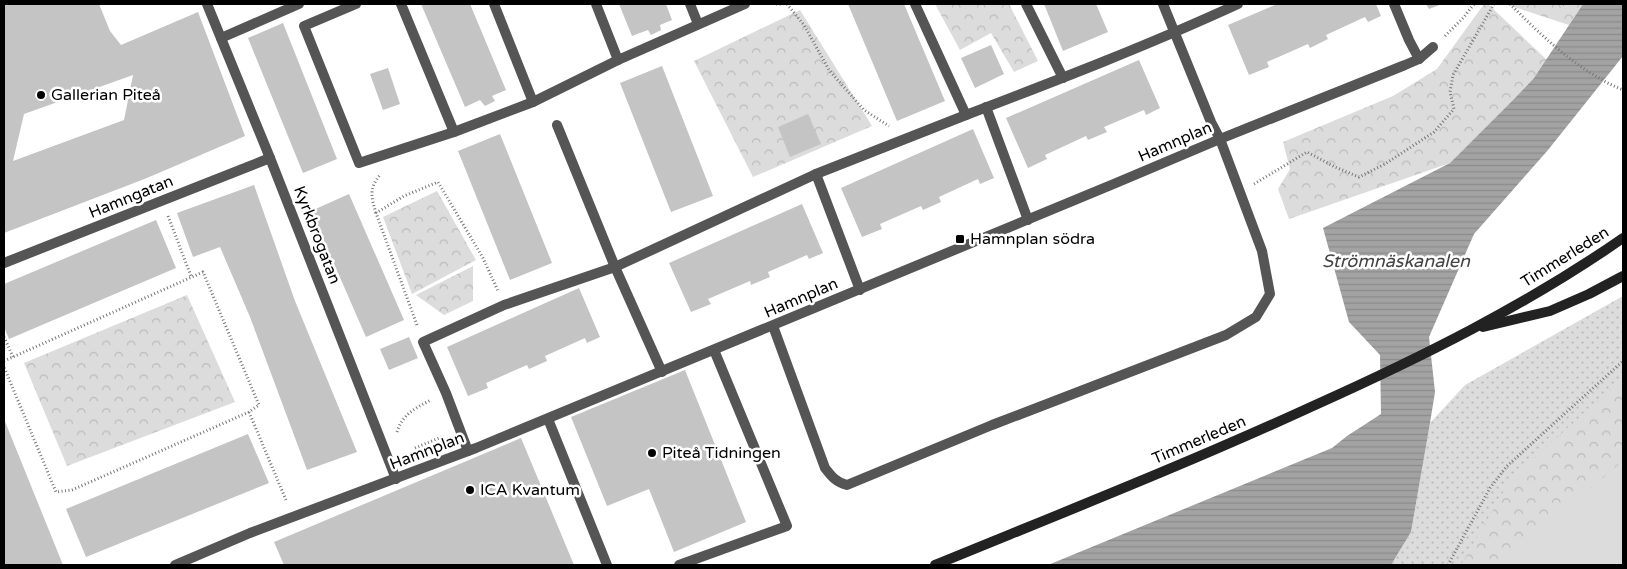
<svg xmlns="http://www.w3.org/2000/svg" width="1627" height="569" font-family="'Varela Round',sans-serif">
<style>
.grass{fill:url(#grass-dots)}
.forest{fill:url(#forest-crowns)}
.garden{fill:#dcdcdc}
.water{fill:url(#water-rules)}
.building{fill:#c4c4c4;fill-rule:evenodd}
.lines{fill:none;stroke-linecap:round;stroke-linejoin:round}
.path{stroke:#777;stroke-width:3;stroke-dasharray:1 2.5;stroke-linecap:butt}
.lane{stroke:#555;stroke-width:10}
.street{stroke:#555;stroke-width:10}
.secondary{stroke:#222;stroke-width:10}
.poi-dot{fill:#000;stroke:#fff;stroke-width:2}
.labels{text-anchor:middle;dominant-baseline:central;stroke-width:5;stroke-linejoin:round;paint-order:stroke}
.poi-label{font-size:16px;fill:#000;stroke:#fff;text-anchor:start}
.street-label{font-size:16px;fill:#000;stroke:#fff}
.water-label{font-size:18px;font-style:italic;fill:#444;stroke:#fff}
</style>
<defs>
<pattern id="grass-dots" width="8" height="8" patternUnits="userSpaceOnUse" patternTransform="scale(1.25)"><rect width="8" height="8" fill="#dcdcdc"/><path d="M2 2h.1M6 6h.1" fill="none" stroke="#bbb" stroke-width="1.8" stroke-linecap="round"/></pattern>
<pattern id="forest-crowns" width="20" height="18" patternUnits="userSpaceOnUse" patternTransform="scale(1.25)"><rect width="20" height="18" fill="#dcdcdc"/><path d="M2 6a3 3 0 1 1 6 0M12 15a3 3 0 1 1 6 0" fill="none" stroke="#bbb"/></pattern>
<pattern id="water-rules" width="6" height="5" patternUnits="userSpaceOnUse" patternTransform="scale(1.25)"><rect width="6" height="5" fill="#a3a3a3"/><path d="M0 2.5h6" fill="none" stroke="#8b8b8b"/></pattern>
</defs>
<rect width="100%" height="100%" fill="#fff"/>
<polygon class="grass" points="1623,296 1623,565 1391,565 1411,532 1430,423 1465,385"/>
<g class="forest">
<polygon points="935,4 1009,4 1038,61 1014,72 991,33 960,50"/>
<polygon points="1484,4 1488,4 1547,60 1534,78 1513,100 1450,163 1289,219 1278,189 1290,169 1283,142 1393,96 1437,69"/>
<polygon points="1509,4 1583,4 1569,25 1511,6"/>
<polygon points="800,10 872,126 753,177 694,61"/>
<polygon points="437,191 476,260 412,294 383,217"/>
<polygon points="473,266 473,301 444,315 416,295"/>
<polygon points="187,295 235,402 67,466 24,363"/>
<polygon points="1623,378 1623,565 1461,565 1511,479"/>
</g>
<polygon class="garden" points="1623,461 1623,565 1499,565"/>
<polygon class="water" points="1583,4 1623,4 1623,56 1548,150 1474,234 1429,337 1435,392 1430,423 1411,532 1391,565 1048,565 1332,448 1347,436 1381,414 1380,355 1349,322 1323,228 1450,163 1513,100 1534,78"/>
<g class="building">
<path d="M 4,4 L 99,4 L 110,31 L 121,45 L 198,12 L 245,136 L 147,178 L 4,233 ZM 133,75 L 124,120 L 13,161 L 24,114 Z"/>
<polygon points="421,4 470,4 506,90 492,96 495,101 485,106 480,100 465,107"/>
<polygon points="619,4 666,4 672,20 660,25 661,30 651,35 648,30 632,36"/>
<polygon points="848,4 904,4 945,101 897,121"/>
<polygon points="1044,4 1096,4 1108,32 1063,51"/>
<polygon points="1277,4 1376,4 1381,16 1368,22 1365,17 1326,35 1328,39 1310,48 1308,44 1267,62 1269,67 1249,75 1228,25"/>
<polygon points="1426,4 1442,4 1429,9"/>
<polygon points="283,23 337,159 303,173 248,38"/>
<polygon points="991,45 1004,74 975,88 961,58"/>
<polygon points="1139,60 1160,108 1146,115 1144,110 1104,127 1107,132 1088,140 1086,136 1045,155 1047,159 1028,168 1006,118"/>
<polygon points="662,66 713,196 671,212 620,83"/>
<polygon points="388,68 400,104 383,110 370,74"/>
<polygon points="808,114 821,144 790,157 778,127"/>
<polygon points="973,129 994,178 980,184 978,179 939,197 941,202 923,210 921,206 880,224 882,229 862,237 841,188"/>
<polygon points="500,134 552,263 510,280 458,151"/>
<polygon points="254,185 295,301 357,452 307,470 250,317 220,247 193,257 177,213"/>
<polygon points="349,194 404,320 366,337 311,211"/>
<polygon points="802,204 823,253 809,259 807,255 768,272 770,277 751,285 750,281 708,299 711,304 691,312 669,263"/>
<polygon points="156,220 176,268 9,339 4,327 4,284"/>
<polygon points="579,288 600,337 587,343 585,338 545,356 547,361 529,369 527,365 486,383 488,388 468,396 447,347"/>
<polygon points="409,337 418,358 389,370 380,349"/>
<polygon points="685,370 746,522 674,552 649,489 607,506 571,417"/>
<polygon points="4,419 63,565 5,565"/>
<polygon points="248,434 269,483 86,557 66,509"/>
<polygon points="521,438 574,565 284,565 274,542"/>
</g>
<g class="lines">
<g class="path">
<polyline points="776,4 781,4"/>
<polyline points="787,4 804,25 829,70 864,110 889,126"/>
<path d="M 1510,4 C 1543,37 1579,72 1623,90"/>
<polyline points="1563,4 1566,4"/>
<polyline points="1445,36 1464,17 1474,4"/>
<polyline points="1254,184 1307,152 1335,167 1359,177 1385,164 1434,132 1454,109 1450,92 1453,75 1494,4"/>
<path d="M 376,213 C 371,197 369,188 380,175"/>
<polyline points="168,216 191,276"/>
<polyline points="417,325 376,213 404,196 438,182 483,258 498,291"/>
<polyline points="4,337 13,357"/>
<polyline points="4,361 203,272 259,405 249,412 72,490 56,492 4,367"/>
<polyline points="249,412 286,500"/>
<path d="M 397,432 C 402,415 415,408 431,400"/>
<polyline points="415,448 444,436"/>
<polyline points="1448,565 1490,488 1507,466 1623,361"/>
</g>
<g class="lane">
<polyline points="356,4 304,26 359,163 454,132 533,102 618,60 745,4"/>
<polyline points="401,4 454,132"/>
<polyline points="494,4 533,102"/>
<polyline points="596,4 618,60"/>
<polyline points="690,4 698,24"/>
<path d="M 915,4 L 966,115 C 1058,80 1149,45 1238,4"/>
<polyline points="1026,4 1063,78"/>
<polyline points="1394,4 1409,40 1419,59"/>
<polyline points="221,38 299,4"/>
<polyline points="986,107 1028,220"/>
<polyline points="557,125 615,267 662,372"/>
<polyline points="816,174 860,290"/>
<path d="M 773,326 L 825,468 C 832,477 836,482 847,485 L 992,425 L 1226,335 L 1256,317 L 1270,294 L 1262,251 L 1220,139 L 1211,122 L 1163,4"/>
<polyline points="548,419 607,565"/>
<polyline points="468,451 446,393 423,342 504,305 615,267 816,174 966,115"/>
<polyline points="679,565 787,526 714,350"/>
</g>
<g class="street">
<polyline points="207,4 270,158 396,479"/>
<polyline points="4,263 270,158"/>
<polyline points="175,565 250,533 476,448 1116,183 1220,139 1405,65 1419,59 1433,47"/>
</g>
<g class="secondary">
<polyline points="1483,327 1550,311 1589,294 1623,276"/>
<path d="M 935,565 C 1062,513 1189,463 1313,406 C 1420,358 1527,305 1623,238"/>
</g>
</g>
<g class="poi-dot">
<circle cx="41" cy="95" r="5"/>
<rect x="955" y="234" width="10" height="10" rx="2.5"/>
<circle cx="652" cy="453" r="5"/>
<circle cx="470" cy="490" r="5"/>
</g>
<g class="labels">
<g class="poi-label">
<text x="51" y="95">Gallerian Piteå</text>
<text x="970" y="239">Hamnplan södra</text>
<text x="662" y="453">Piteå Tidningen</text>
<text x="480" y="490">ICA Kvantum</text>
</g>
<g class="street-label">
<text transform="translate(1175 142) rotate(-23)">Hamnplan</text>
<text transform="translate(131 197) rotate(-22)">Hamngatan</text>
<text transform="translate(317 235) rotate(69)">Kyrkbrogatan</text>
<text transform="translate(1565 257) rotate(-32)">Timmerleden</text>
<text transform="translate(801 298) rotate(-23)">Hamnplan</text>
<text transform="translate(1199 440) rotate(-23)">Timmerleden</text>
<text transform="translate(427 451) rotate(-21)">Hamnplan</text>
</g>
<g class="water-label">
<text x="1396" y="261">Strömnäskanalen</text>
</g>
</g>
<rect width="1627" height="569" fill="none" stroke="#000000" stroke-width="10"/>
</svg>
